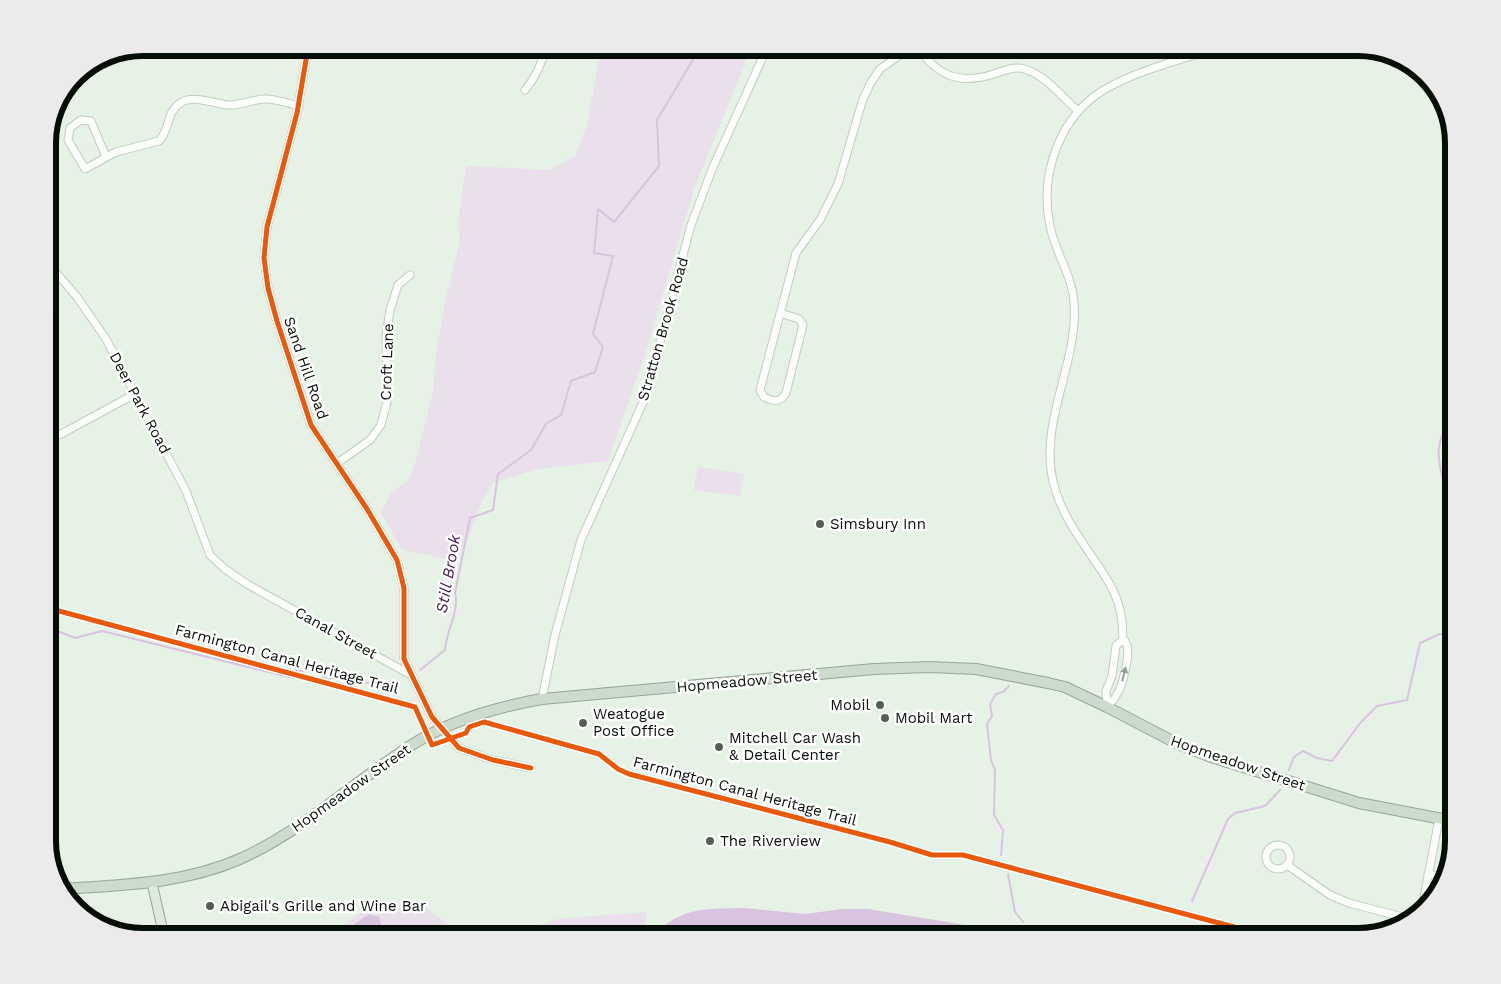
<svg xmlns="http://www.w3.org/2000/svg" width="1501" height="984" font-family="'Work Sans',sans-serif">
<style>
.green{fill:#e9e0eb}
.water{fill:#d9c4df}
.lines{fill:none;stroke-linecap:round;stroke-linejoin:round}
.stream{stroke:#d9c4df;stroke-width:2}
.minor-casing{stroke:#c2ccc1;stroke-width:9}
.major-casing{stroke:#93a793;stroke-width:11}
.highway-casing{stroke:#93a793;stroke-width:12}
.minor{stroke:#fbfdfb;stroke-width:7}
.major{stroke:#dee9df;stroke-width:9}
.highway{stroke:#ccdbcc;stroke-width:10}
.cycleway-casing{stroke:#fefefe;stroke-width:8}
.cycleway{stroke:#e8590c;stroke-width:5}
.oneway{fill:#999d99}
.poi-dot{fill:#555e55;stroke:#fefefe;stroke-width:2}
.labels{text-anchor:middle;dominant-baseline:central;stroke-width:5;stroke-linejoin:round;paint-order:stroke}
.street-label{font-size:15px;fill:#070e07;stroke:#fefefe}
.poi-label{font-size:15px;fill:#070e07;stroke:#fefefe;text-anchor:start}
.water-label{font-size:16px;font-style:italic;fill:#43184c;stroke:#fefefe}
.rim{fill:none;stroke:#070e07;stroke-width:6}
</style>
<rect width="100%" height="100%" fill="#e6f2e5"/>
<g class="green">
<polygon points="601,48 751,48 694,189 644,358 608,461 538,469 493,483 481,503 464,550 451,560 402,550 381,513 390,494 409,479 417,457 433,391 436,352 445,303 460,240 458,223 466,166 549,170 575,156 587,125"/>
<polygon points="698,467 744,474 740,496 694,490"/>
<path d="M 383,903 L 424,906 L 457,931 L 492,936 L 380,936 L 382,927 L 367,916 L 340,936 L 334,936 C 343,921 366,909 383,903 Z"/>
<path d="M 647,912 L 645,925 L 638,936 L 579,936 C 573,933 521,936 510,936 L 557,919 Z"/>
</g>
<g class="water">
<path d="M 745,908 L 805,914 L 842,909 L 868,909 L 996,930 L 1021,936 L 652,936 C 683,906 705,909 745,908 Z"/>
<polygon points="369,914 379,917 381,923 380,936 340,936 345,931"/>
</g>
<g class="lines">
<g class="stream">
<path d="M 1453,420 C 1425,449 1446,475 1448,507 C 1450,530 1449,547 1453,569"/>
<polyline points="48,637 60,632 75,638 102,631 293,678"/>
<path d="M 420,670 L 445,650 C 446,631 460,611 455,593 L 470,518 L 493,510 L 498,474 L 531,450 L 546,424 L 561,415 L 571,381 L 595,372 L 603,347 L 593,334 L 613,256 L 594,253 L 598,209 L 614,222 L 659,166 L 657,120 L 694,58 L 692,48"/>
<polyline points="297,671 317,671 324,677 382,685 398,683"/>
<polyline points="1289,770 1294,757 1303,751 1317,758 1332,761 1361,722 1377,706 1407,700 1420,643 1440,634 1453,633"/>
<polyline points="1001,855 1003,830 994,815 995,770 991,760 987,724 992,716 990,704 996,694 1003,692 1009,686"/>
<polyline points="1008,874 1015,912 1023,922"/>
<polyline points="1192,901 1228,819 1235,813 1265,806 1280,790"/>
<polyline points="1180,936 1184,926"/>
</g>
<defs>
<g id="minor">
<polyline points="308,48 297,113 267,227 264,258 268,288 277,321 311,425 367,509 397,560 404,588 404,659 432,717 459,748 493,760 531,768"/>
<path d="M 918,48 C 938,76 959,85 994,74 C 1002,71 1011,67 1020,68 C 1042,71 1062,97 1078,111"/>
<path d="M 525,90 C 536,77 542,65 545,48"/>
<path d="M 106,157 L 91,121 L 81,120 L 70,128 L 68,140 L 85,169 L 116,152 L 159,141 C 170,130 166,113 179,104 C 191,94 213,103 227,105 C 241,106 252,99 265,99 C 276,99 288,103 299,106"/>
<polyline points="48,263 77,297 106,339 186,491 210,555 225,569 247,584 411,675"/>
<path d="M 780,313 L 799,319 L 803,325 L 786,393 C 780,403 773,402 764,397 L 760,390 L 796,253 L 820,220 L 838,184 L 862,102 L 870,84 L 880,69 L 910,48"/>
<polyline points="48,438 61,434 135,394"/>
<polyline points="336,464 370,440 381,425 387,402 386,336 390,310 398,285 410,275"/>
<polyline points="542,699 555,635 581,540 645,398 691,225 713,167 767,48"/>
<path d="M 1107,707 C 1111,703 1115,699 1117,694 C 1123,686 1130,654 1127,645 C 1126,642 1124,640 1123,638 C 1122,633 1123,627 1122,622 C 1121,608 1115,593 1108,581 C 1088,548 1062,520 1053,481 C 1039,421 1079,362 1074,302 C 1072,275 1055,252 1050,226 C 1039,174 1060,113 1109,87 C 1142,69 1181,60 1216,48"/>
<polyline points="1107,707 1106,691 1112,676 1116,646 1123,639"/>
<circle cx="1278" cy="857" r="12"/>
<polyline points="1287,865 1330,895 1349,903 1410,919"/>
<polyline points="1428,874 1442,877"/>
<polyline points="1422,908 1439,819"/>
</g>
<polyline id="major" points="152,883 164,936"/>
<path id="highway" d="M 61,889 C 121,885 183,884 240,859 C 302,831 353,783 410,746 C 450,720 496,707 542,699 L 874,669 L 929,667 L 976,669 L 1048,683 L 1065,687 L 1107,707 L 1178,744 L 1211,757 L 1359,803 L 1453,821"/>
</defs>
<use href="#minor" class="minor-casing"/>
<use href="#major" class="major-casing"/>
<use href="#highway" class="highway-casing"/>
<use href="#minor" class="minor"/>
<use href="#major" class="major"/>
<use href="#highway" class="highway"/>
<defs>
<g id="cycleway">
<polyline points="308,48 297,113 267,227 264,258 268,288 277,321 311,425 367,509 397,560 404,588 404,659 432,717 459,748 493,760 531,768"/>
<polyline points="48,608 415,707 432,745 466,733 469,727 484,722 599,754 618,769 629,774 890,842 932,855 963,855 1268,936"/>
</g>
</defs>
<use href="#cycleway" class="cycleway-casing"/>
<use href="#cycleway" class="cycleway"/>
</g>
<defs><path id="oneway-solid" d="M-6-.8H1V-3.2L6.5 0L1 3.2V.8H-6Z" transform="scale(1.25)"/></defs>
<use class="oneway" href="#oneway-solid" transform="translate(1124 674) rotate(-76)"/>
<g class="poi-dot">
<circle cx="820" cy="524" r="5"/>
<circle cx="880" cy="705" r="5"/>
<circle cx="885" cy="718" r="5"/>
<circle cx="583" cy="723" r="5"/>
<circle cx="719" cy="747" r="5"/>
<circle cx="710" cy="841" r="5"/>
<circle cx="210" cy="906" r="5"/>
</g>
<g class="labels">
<g class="street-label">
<text transform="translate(663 329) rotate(-74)">Stratton Brook Road</text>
<text transform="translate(387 362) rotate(-88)">Croft Lane</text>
<text transform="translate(306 368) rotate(71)">Sand Hill Road</text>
<text transform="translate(140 403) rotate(62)">Deer Park Road</text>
<text transform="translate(336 633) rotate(29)">Canal Street</text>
<text transform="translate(287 659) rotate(15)">Farmington Canal Heritage Trail</text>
<text transform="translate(747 681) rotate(-5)">Hopmeadow Street</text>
<text transform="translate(1238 763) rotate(19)">Hopmeadow Street</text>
<text transform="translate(351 788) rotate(-35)">Hopmeadow Street</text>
<text transform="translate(745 791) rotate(15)">Farmington Canal Heritage Trail</text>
</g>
<g class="poi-label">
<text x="830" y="524">Simsbury Inn</text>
<text x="870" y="705" text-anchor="end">Mobil</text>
<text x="593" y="714">Weatogue<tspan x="593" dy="17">Post Office</tspan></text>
<text x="895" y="718">Mobil Mart</text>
<text x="729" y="738">Mitchell Car Wash<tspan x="729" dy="17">&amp; Detail Center</tspan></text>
<text x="720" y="841">The Riverview</text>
<text x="220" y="906">Abigail's Grille and Wine Bar</text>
</g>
<g class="water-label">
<text transform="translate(448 574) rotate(-80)">Still Brook</text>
</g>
</g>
<path d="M0 0H1501V984H0ZM143 56H1358A87 87 0 0 1 1445 143V841A87 87 0 0 1 1358 928H143A87 87 0 0 1 56 841V143A87 87 0 0 1 143 56Z" fill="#eaebea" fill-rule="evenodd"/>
<path class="rim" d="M143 56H1358A87 87 0 0 1 1445 143V841A87 87 0 0 1 1358 928H143A87 87 0 0 1 56 841V143A87 87 0 0 1 143 56Z"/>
</svg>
